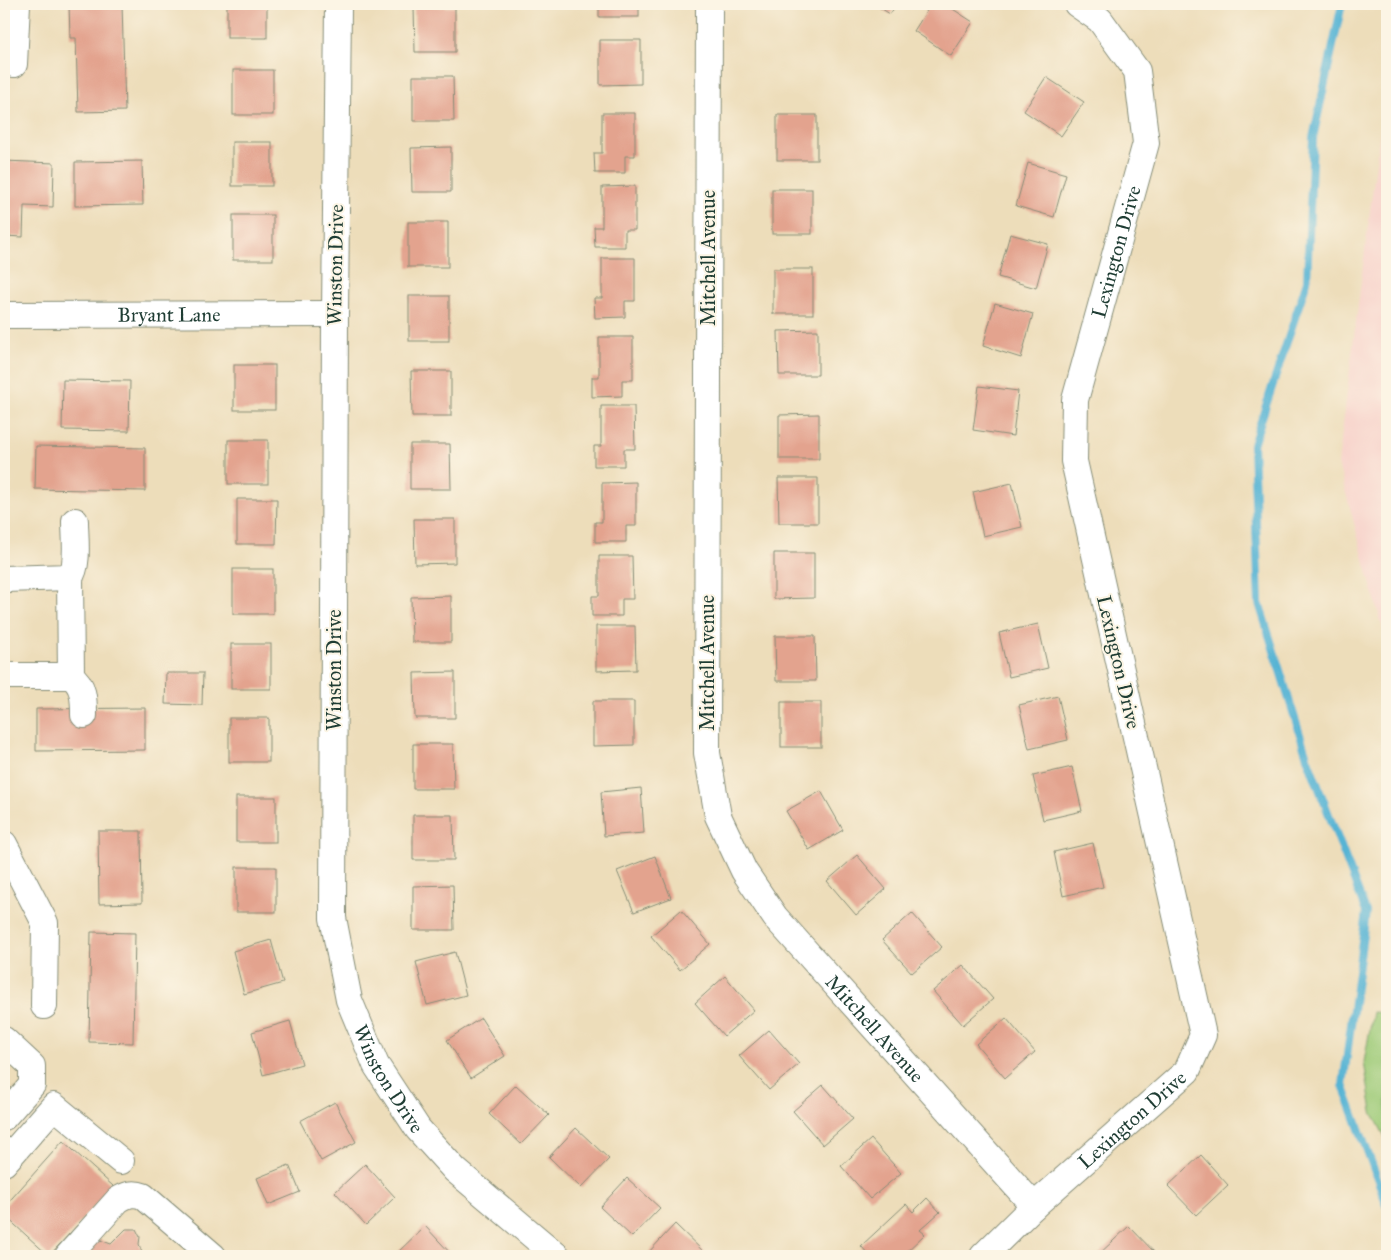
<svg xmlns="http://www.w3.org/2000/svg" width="1391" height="1260" font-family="'IM FELL Great Primer',serif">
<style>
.built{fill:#f7d0c9}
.green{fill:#9ecb78;stroke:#5e8456}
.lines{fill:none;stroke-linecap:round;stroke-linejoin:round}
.stream{stroke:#56b4d4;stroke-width:8}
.building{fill:#e3a38e}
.minor-casing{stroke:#868d77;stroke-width:28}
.minor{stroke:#fff;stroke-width:26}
.labels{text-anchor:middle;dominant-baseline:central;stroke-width:4;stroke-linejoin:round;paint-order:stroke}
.street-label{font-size:20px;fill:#1f3d34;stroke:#fcf5e5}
</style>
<rect width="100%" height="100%" fill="#fcf5e5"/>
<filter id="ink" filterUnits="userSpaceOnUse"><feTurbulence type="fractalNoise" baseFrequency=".02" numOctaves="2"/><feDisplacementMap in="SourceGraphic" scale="10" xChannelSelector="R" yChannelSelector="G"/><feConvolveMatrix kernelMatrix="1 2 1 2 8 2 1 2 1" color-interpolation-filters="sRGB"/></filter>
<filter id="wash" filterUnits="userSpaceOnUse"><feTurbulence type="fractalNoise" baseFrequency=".0096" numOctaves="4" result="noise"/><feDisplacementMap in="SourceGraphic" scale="20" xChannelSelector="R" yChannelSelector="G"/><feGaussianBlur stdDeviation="1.12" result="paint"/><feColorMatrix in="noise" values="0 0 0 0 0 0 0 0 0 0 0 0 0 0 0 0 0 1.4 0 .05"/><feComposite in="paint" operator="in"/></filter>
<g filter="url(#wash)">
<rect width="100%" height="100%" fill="#edddba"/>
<polygon class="built" points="1387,76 1387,644 1338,464"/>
<polygon class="green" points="1373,1012 1387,1013 1387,1141 1372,1112 1364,1062"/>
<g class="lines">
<polyline class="stream" points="1342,4 1313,138 1307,281 1253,445 1259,603 1307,757 1366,912 1343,1085 1387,1205"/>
</g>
<g id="blocks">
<g class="building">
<polygon points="69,4 122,4 125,111 78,112 76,38 70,38"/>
<rect x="227" y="4" width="40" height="34"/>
<rect x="599" y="4" width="40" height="13"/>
<polygon points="874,4 897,4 890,14"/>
<polygon points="931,4 945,4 973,22 951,56 914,31"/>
<polygon points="414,7 455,7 455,52 415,52"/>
<polygon points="600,40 641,40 641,84 600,85"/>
<rect x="233" y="70" width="40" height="45"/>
<polygon points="413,76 453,76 454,121 413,121"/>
<polygon points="1046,77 1084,102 1061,136 1024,111"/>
<polygon points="602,113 635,113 635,156 625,156 625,173 595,173 594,153 602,153"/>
<rect x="777" y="115" width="40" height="45"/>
<rect x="232" y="142" width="40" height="44"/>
<polygon points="451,147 451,192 412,192 411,148"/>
<polygon points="4,161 54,163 53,207 24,206 23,237 4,236"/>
<polygon points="142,161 143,205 75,206 75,162"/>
<polygon points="1028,163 1066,174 1054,217 1016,206"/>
<polygon points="635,186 635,230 625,230 625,247 595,247 594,227 602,227 602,187"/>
<rect x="772" y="189" width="40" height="45"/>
<rect x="233" y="215" width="40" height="45"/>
<rect x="408" y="222" width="40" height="45"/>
<polygon points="1010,234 1048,244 1036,288 998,277"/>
<polygon points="602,258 635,258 635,301 625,301 625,317 595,318 594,298 602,298"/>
<rect x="773" y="269" width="40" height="45"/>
<rect x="409" y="296" width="40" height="45"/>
<polygon points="995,303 1033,314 1021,358 983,346"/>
<polygon points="818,330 818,375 779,375 778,331"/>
<polygon points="599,337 633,337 633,380 622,380 622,396 592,397 592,377 599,377"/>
<rect x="234" y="365" width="41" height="45"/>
<polygon points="411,371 451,371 451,416 412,416"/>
<polygon points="63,380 130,381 129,431 62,430"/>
<polygon points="979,386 1018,391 1013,436 973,430"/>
<polygon points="601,406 634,406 635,449 624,449 624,466 594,466 594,446 601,446"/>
<polygon points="819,414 819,459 779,459 779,415"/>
<rect x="228" y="440" width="40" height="44"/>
<polygon points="410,444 450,444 451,489 410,489"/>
<polygon points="36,446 145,448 145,491 35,489"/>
<polygon points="778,478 818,478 818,523 779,523"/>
<polygon points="636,482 636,526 626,526 626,542 595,542 595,522 602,522 602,483"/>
<polygon points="1012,483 1022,527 983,536 973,492"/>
<polygon points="237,499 277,499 276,544 237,544"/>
<polygon points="414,519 455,519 455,563 415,564"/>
<polygon points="774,553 814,553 814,598 774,599"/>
<polygon points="599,556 632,556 633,599 622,599 622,616 592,616 592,596 599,596"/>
<rect x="233" y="569" width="40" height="45"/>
<polygon points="451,596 451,642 412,642 411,597"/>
<polygon points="1038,624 1048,668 1009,677 999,633"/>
<polygon points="596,626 635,626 636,670 596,671"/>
<polygon points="775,636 815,636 816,681 776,681"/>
<rect x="231" y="644" width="40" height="45"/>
<polygon points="455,672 455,718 415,718 414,673"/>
<polygon points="166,673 203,673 202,705 165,704"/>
<polygon points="1058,696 1068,740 1029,749 1019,705"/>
<polygon points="593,701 634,701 634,745 593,746"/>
<rect x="781" y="702" width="40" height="45"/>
<polygon points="145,708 145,750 36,751 36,709"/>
<rect x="229" y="718" width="40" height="44"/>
<polygon points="413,744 453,744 454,789 413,789"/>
<polygon points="1072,767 1082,811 1043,820 1033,776"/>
<polygon points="641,788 644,833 604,836 601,792"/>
<polygon points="821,791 843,830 809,850 786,811"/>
<rect x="236" y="797" width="40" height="45"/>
<polygon points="413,815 453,815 454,860 413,860"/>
<polygon points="98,831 141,831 142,903 99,904"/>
<polygon points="1093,843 1103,887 1063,896 1054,852"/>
<polygon points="857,855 886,889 856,915 827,881"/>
<polygon points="655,856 671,898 634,912 617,871"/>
<rect x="236" y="867" width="40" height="45"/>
<polygon points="453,885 454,930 413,930 413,886"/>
<polygon points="681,910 710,944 680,970 651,936"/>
<polygon points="912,913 942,947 912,973 882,940"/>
<polygon points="91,932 135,933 133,1043 89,1042"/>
<polygon points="271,940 283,983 244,994 233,951"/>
<polygon points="455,952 466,995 427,1005 416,962"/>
<polygon points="963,965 993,999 963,1025 933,991"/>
<polygon points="725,976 754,1010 724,1036 695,1003"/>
<polygon points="481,1018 505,1056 471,1078 447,1040"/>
<polygon points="1006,1018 1035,1052 1005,1078 976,1044"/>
<polygon points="290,1021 302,1064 263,1075 252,1032"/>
<polygon points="769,1030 799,1064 769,1090 739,1056"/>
<polygon points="516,1085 549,1115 521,1144 489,1114"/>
<polygon points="823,1085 853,1119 823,1145 793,1111"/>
<polygon points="335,1102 356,1142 321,1161 300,1121"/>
<polygon points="576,1128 609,1159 581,1188 549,1157"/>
<polygon points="871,1139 901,1173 870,1199 841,1166"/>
<polygon points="63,1141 113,1186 49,1256 4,1215 4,1207"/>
<polygon points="1201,1155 1228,1185 1196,1215 1168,1186"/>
<polygon points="365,1164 395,1197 366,1225 335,1192"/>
<polygon points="289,1165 300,1192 268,1205 257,1178"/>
<polygon points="627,1178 660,1208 632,1237 600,1207"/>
<polygon points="927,1198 940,1212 920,1230 925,1234 902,1256 870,1256 861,1246 906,1204 913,1212"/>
<polygon points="675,1224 707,1255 707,1256 650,1256 647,1254"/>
<polygon points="425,1226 453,1256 398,1256 396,1254"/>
<polygon points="1129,1226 1157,1255 1156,1256 1097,1256"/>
<polygon points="126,1229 136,1229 140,1237 139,1244 143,1256 81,1256 92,1237 111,1244"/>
</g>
</g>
</g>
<g filter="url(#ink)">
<use href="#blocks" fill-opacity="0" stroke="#868d77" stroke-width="1"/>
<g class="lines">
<defs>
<g id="minor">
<path id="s1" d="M 338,4 L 335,314 L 333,918 L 349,1000 L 376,1065 L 418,1129 L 455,1170 L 557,1256"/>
<path id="s2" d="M 709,4 L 707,753 L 718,816 L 744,871 L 775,917 L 1034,1206"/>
<polyline points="14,64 17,4"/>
<path id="s3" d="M 4,315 L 335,314"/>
<polyline points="70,577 71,676"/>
<path d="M 4,579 L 70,577 C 79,566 75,536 75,521"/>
<path d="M 4,676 L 71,676 C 84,685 84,700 84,715"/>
<polyline points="4,844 45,923 44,1006"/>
<polyline points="4,1040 32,1066 32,1085 4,1117"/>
<polyline points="4,1163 54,1106 121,1161"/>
<path d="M 68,1256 L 118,1200 C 126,1195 133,1192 143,1196 L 213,1256"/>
<path id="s4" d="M 983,1256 L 1034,1206 L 1187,1071 L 1203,1035 L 1074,461 L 1075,400 L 1146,143 L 1137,71 L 1100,20 L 1077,4"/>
</g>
</defs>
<use href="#minor" class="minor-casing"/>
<use href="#minor" class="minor"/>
</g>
</g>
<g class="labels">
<g class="street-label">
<text stroke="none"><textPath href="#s4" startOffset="1118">Lexington Drive</textPath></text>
<text transform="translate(708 258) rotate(-90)">Mitchell Avenue</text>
<text transform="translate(335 265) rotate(-89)">Winston Drive</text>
<text stroke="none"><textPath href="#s3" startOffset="165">Bryant Lane</textPath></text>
<text transform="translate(1119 662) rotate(77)">Lexington Drive</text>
<text transform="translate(707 663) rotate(-90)">Mitchell Avenue</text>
<text transform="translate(334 670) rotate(-90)">Winston Drive</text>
<text stroke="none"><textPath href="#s2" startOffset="1079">Mitchell Avenue</textPath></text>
<text stroke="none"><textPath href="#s1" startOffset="1086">Winston Drive</textPath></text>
<text stroke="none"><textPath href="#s4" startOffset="202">Lexington Drive</textPath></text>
</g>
</g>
<rect width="1391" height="1260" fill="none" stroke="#fcf5e5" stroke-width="20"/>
</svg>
